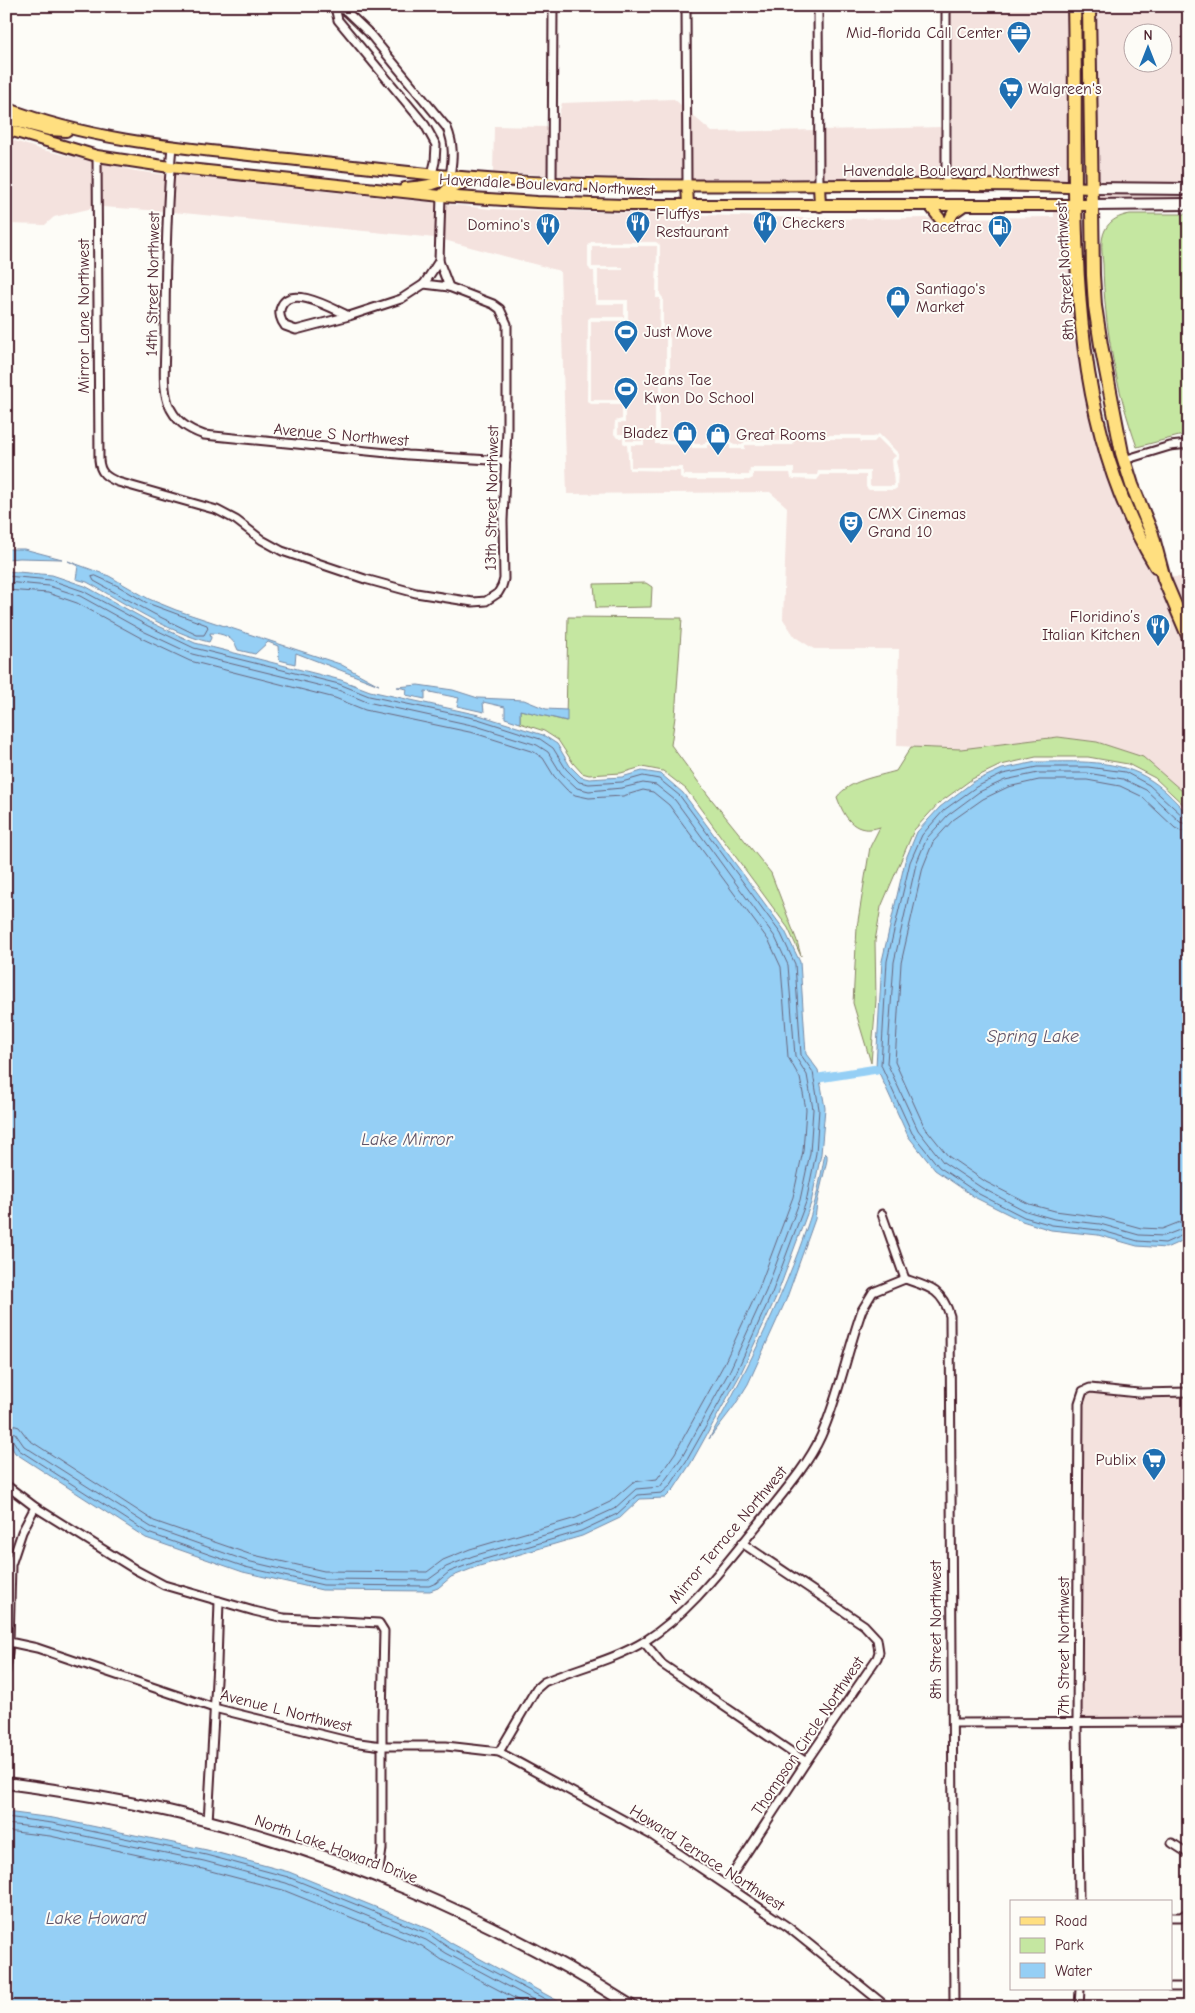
<svg xmlns="http://www.w3.org/2000/svg" width="1195" height="2013" font-family="'Comic Neue',sans-serif">
<style>
.built{fill:#f4e2de;fill-rule:evenodd}
.green{fill:#c5e7a1;stroke:#888366}
.water{fill:#95cff5;stroke:#7789a4}
.lines{fill:none;stroke-linecap:round;stroke-linejoin:round}
.shore{stroke:#68657c;stroke-width:1}
.canal{stroke:#95cff5;stroke-width:9}
.street-casing{stroke:#4a1f2b;stroke-width:11}
.secondary-casing{stroke:#4a1f2b;stroke-width:14}
.primary-casing{stroke:#4a1f2b;stroke-width:14}
.highway-casing{stroke:#4a1f2b;stroke-width:16}
.street{stroke:#fdfcf7;stroke-width:7}
.secondary{stroke:#fdfcf7;stroke-width:10}
.primary{stroke:#ffdf80;stroke-width:10}
.highway{stroke:#ffdf80;stroke-width:12}
.labels{text-anchor:middle;dominant-baseline:central;stroke-width:4;stroke-linejoin:round;paint-order:stroke}
.poi-label{font-size:16px;fill:#4a1f2b;stroke:#fdfcf7;text-anchor:start}
.street-label{font-size:16px;fill:#4a1f2b;stroke:#fdfcf7}
.water-label{font-size:18px;font-style:italic;fill:#605468;stroke:#fdfcf7}
</style>
<rect width="100%" height="100%" fill="#fdfcf7"/>
<filter id="ink" filterUnits="userSpaceOnUse"><feTurbulence type="fractalNoise" baseFrequency=".02" numOctaves="2"/><feDisplacementMap in="SourceGraphic" scale="10" xChannelSelector="R" yChannelSelector="G"/><feConvolveMatrix kernelMatrix="1 2 1 2 8 2 1 2 1" color-interpolation-filters="sRGB"/></filter>
<g filter="url(#ink)">
<g class="built">
<polygon points="950,6 1070,6 1072,182 1054,181 1053,180 951,179 952,126"/>
<polygon points="1079,6 1085,6 1087,183 1081,182"/>
<path d="M 1094,6 L 1189,6 L 1189,184 L 1096,183 ZM 1132,32 L 1162,32 L 1162,62 L 1132,62 Z"/>
<polygon points="674,99 681,105 683,178 557,176 557,121 562,103"/>
<polygon points="690,113 712,132 815,130 815,178 691,179"/>
<polygon points="494,126 548,127 548,175 493,173"/>
<polygon points="942,127 942,179 824,178 823,130"/>
<polygon points="6,138 39,149 93,162 93,208 54,217 45,225 6,224"/>
<polygon points="102,163 136,171 166,175 164,211 102,207"/>
<polygon points="174,175 437,203 435,238 173,212"/>
<polygon points="1096,193 1189,194 1189,199 1097,200"/>
<path d="M 445,204 L 491,209 L 836,219 L 935,218 L 943,230 L 956,218 L 1054,217 L 1054,211 L 1073,211 L 1073,273 L 1116,490 L 1136,541 L 1160,581 L 1189,649 L 1189,797 L 1143,757 L 1097,742 L 1058,737 L 961,749 L 897,746 L 899,649 L 814,649 L 795,637 L 783,619 L 787,507 L 770,492 L 567,494 L 560,271 L 444,240 ZM 591,242 L 656,242 L 660,245 L 660,294 L 663,298 L 663,334 L 668,335 L 670,338 L 670,382 L 668,385 L 663,386 L 663,400 L 659,403 L 659,440 L 691,440 L 695,444 L 704,444 L 707,441 L 730,441 L 734,445 L 742,445 L 745,441 L 790,441 L 791,437 L 794,435 L 860,435 L 863,437 L 873,437 L 879,434 L 899,454 L 899,458 L 896,461 L 898,470 L 897,488 L 894,490 L 869,490 L 866,487 L 866,475 L 821,475 L 817,480 L 794,479 L 791,478 L 790,473 L 753,473 L 753,478 L 749,480 L 684,480 L 680,478 L 680,471 L 629,470 L 627,445 L 623,443 L 623,438 L 617,438 L 614,434 L 615,421 L 622,419 L 622,404 L 591,404 L 587,401 L 588,319 L 591,317 L 624,317 L 624,304 L 598,304 L 595,303 L 594,271 L 591,271 L 588,267 L 588,246 Z"/>
<polygon points="592,246 657,246 656,298 660,298 659,338 666,338 666,382 660,382 660,399 655,399 655,444 691,445 692,448 707,448 707,445 730,445 730,449 745,449 745,445 793,445 794,439 860,439 861,442 874,442 878,438 896,456 892,459 894,486 870,486 870,471 818,471 817,475 794,475 794,468 750,468 749,475 683,475 683,467 631,467 631,445 644,445 644,441 626,441 626,434 618,434 618,423 625,423 625,400 591,400 591,321 628,321 628,300 598,300 598,270 623,270 623,267 592,267"/>
<polygon points="1162,553 1171,577 1189,577 1189,626 1178,602"/>
<polygon points="1091,1393 1138,1397 1189,1397 1189,1717 1082,1717 1082,1410 1086,1395"/>
</g>
<g class="green">
<path d="M 1130,214 L 1189,214 L 1189,435 L 1179,436 L 1137,447 C 1116,388 1104,327 1103,264 C 1102,253 1100,240 1105,230 C 1110,220 1119,216 1130,214 Z"/>
<polygon points="646,583 652,587 651,607 596,608 594,584"/>
<polygon points="568,617 682,618 675,717 671,745 708,795 771,873 797,941 801,956 788,928 686,789 663,771 642,767 621,773 589,775 582,773 573,763 558,740 544,731 520,723 520,710 566,721"/>
<path d="M 1058,737 L 1097,742 L 1143,757 L 1189,797 L 1189,810 L 1155,778 L 1128,764 L 1088,757 L 1036,757 L 1001,765 L 972,779 L 939,803 L 914,830 L 881,907 L 875,941 L 876,1000 L 871,1063 L 853,1003 L 857,927 L 870,847 L 880,827 C 856,835 845,820 837,797 C 850,780 876,777 896,771 L 911,747 L 961,749 Z"/>
</g>
<g class="water">
<polygon points="6,549 24,549 62,559 20,558 6,559"/>
<path d="M 68,561 L 109,576 L 149,599 L 176,610 L 340,664 L 379,685 L 296,653 L 295,664 L 279,660 L 278,646 L 268,642 L 255,654 L 238,650 C 233,637 223,633 210,633 L 211,638 L 209,642 C 169,633 123,602 87,582 L 76,579 L 78,566 Z"/>
<polygon points="6,571 52,575 85,586 150,622 195,643 341,680 370,691 479,715 543,735 557,744 570,766 581,777 589,779 622,777 642,771 661,774 683,793 785,931 800,962 806,1054 818,1070 822,1091 825,1108 821,1154 811,1203 777,1295 740,1375 691,1463 674,1489 665,1498 640,1499 620,1518 582,1536 476,1567 451,1577 438,1588 430,1591 322,1590 243,1572 146,1538 15,1453 6,1438"/>
<polygon points="418,685 453,690 478,698 524,700 546,709 567,710 567,721 520,710 520,723 505,718 505,707 483,702 484,712 457,706 459,698 425,691 425,699 406,695 407,689 397,687"/>
<path d="M 1036,762 C 1075,762 1119,758 1152,781 C 1166,790 1178,804 1189,816 L 1189,1240 L 1184,1240 L 1166,1248 L 1137,1246 L 1098,1235 L 1051,1230 L 1022,1221 L 976,1198 L 935,1170 L 908,1136 L 876,1066 L 882,961 L 905,861 L 917,832 L 940,807 L 973,782 L 1002,769 Z"/>
<path d="M 825,1153 L 827,1155 L 827,1160 L 817,1203 L 815,1219 L 786,1300 L 748,1384 L 735,1405 L 709,1439 C 750,1364 789,1287 814,1205 C 819,1188 822,1170 825,1153 Z"/>
<polygon points="6,1812 53,1818 207,1850 289,1872 432,1930 451,1943 569,2007 6,2007"/>
</g>
<g class="lines">
<g class="shore">
<polyline points="6,576 51,580 83,591 148,626 194,648 339,684 369,696 478,719 540,739 553,748 566,769 579,782 589,784 622,782 643,776 659,779 680,796 781,934 795,964 801,1055 813,1072 819,1109 816,1153 806,1202 772,1293 736,1373 687,1460 670,1486 662,1493 638,1495 617,1514 581,1531 475,1562 449,1572 436,1583 429,1586 323,1585 245,1567 148,1533 19,1450 12,1439 6,1437"/>
<polygon points="96,576 118,586 147,603 207,625 208,628 204,635 197,635 154,614 94,581 92,577"/>
<polyline points="6,582 49,586 80,596 145,632 192,654 338,690 367,702 476,726 537,745 548,752 561,773 577,788 589,791 622,788 643,783 656,785 675,800 775,937 788,965 795,1056 807,1075 813,1109 810,1153 800,1200 766,1291 730,1370 682,1457 660,1487 636,1489 614,1509 579,1525 473,1556 446,1567 428,1580 323,1579 247,1561 151,1527 24,1446 15,1433 6,1431"/>
<polyline points="6,590 48,593 77,603 141,638 190,661 335,698 365,710 474,733 534,752 543,758 554,776 567,790 575,795 589,798 623,796 643,790 653,792 669,805 769,941 781,967 788,1057 800,1078 806,1109 803,1151 793,1197 759,1288 723,1366 675,1453 657,1479 633,1482 610,1502 576,1518 470,1549 443,1560 427,1572 324,1571 249,1554 154,1521 29,1440 19,1427 6,1423"/>
<polyline points="1189,818 1184,817 1149,785 1125,772 1088,767 1037,767 1003,774 976,787 944,810 922,835 910,862 887,961 881,1065 912,1133 939,1167 979,1194 1024,1217 1052,1225 1099,1230 1138,1241 1165,1243 1183,1235 1189,1235"/>
<polyline points="1189,825 1180,822 1146,790 1123,779 1087,773 1038,773 1005,780 979,792 948,815 927,838 916,864 894,962 887,1063 918,1130 943,1162 982,1188 1026,1211 1054,1219 1100,1224 1139,1235 1164,1236 1182,1229 1189,1229"/>
<polyline points="1189,832 1181,831 1175,828 1141,796 1120,786 1087,780 1039,780 1008,787 983,799 953,820 933,842 923,867 901,963 895,1062 924,1126 948,1156 986,1182 1029,1204 1055,1211 1101,1217 1141,1228 1162,1229 1180,1222 1189,1221"/>
<polyline points="6,1817 52,1823 206,1855 288,1877 429,1934 449,1948 560,2007"/>
<polyline points="6,1824 51,1829 204,1861 286,1883 426,1940 446,1953 547,2007"/>
<polyline points="6,1831 50,1836 203,1869 283,1890 422,1946 442,1960 531,2007"/>
</g>
<polyline class="canal" points="819,1078 877,1069"/>
<defs>
<g id="street">
<polyline points="686,6 687,185"/>
<polyline points="818,6 819,185"/>
<polyline points="946,6 946,186"/>
<path d="M 335,7 L 346,11 L 369,33 L 447,128 C 454,145 453,158 450,176"/>
<polyline points="335,7 338,20 425,125 436,145 435,162 432,174"/>
<path d="M 172,146 C 166,211 165,277 165,342 C 165,362 162,384 168,403 C 175,421 187,429 204,435 L 408,455 L 506,461"/>
<path d="M 97,156 L 99,460 C 100,473 106,477 118,482 L 217,510 L 236,520 L 262,540 L 282,551 L 365,579 L 416,593 L 473,602 L 486,601 L 498,593 L 502,586 L 504,579 L 503,521 L 507,429 L 507,324 L 500,309 L 493,304 L 449,287 L 439,261 L 441,196"/>
<polyline points="552,183 553,6"/>
<polyline points="424,284 439,261"/>
<path d="M 349,316 C 335,310 290,283 281,307 C 278,313 281,321 285,326 L 296,330 L 349,316 L 401,299 L 424,284 L 449,287"/>
<polyline points="1124,460 1170,446 1189,444"/>
<polyline points="882,1214 905,1279"/>
<path d="M 905,1279 C 929,1287 942,1289 950,1316 L 954,2007"/>
<polyline points="6,1485 35,1507 136,1570 164,1585 254,1611 284,1618 379,1623 384,1631 382,1717 382,1849 378,1878"/>
<polyline points="6,1638 9,1642 37,1648 214,1708 352,1742 382,1746 446,1746 499,1752 653,1836 788,1927 887,2007"/>
<polyline points="644,1642 662,1664 806,1762"/>
<polyline points="6,1671 9,1642 11,1565 22,1532 35,1507"/>
<polyline points="953,1723 1189,1722"/>
<path d="M 499,1752 L 536,1689 L 544,1682 C 577,1668 614,1660 645,1641 C 692,1611 725,1564 760,1522 C 781,1495 807,1467 821,1436 C 839,1396 847,1352 862,1310 L 873,1292 L 905,1279"/>
<polyline points="208,1822 217,1663 219,1601"/>
<polyline points="1172,1843 1189,1854"/>
<polyline points="726,1884 806,1762 877,1658 879,1652 877,1639 864,1625 742,1543"/>
<polyline points="1079,1902 1077,1722 1079,1403 1083,1391 1090,1388 1138,1393 1189,1392"/>
<polyline points="1171,1917 1181,1917 1189,1912"/>
<polyline points="1171,1987 1189,1987"/>
<polyline points="1079,2007 1080,1989"/>
</g>
<g id="secondary">
<polyline points="1092,188 1189,189"/>
<polyline points="1092,205 1189,204"/>
<path d="M 6,1783 C 65,1791 123,1800 181,1814 C 340,1853 495,1919 633,2007"/>
</g>
<g id="primary">
<path d="M 6,108 C 99,144 199,149 297,160 C 382,169 468,180 554,183 C 733,190 913,180 1092,188"/>
<polyline points="6,119 49,130 66,131"/>
<polyline points="6,129 97,156 170,167 441,196 537,202 623,205 1092,205"/>
<polyline points="687,185 688,205"/>
<polyline points="819,185 820,206"/>
<path d="M 405,188 C 422,186 436,186 450,176"/>
<polyline points="441,196 448,189 474,180"/>
<polyline points="930,206 944,224 949,221 953,213 963,206"/>
</g>
<g id="highway">
<path d="M 1074,6 C 1079,191 1055,402 1156,566"/>
<polyline points="1089,6 1093,275 1095,306 1101,345 1122,453 1132,485 1152,534 1164,579 1189,638"/>
</g>
</defs>
<use href="#street" class="street-casing"/>
<use href="#secondary" class="secondary-casing"/>
<use href="#primary" class="primary-casing"/>
<use href="#highway" class="highway-casing"/>
<use href="#street" class="street"/>
<use href="#secondary" class="secondary"/>
<use href="#primary" class="primary"/>
<use href="#highway" class="highway"/>
</g>
</g>
<defs>
<symbol id="office-pin" viewBox="-11 -11 22 30"><path d="M0 17L-7.5 6A9.5 9.5 0 1 1 7.5 6Z" fill="#1f6fb2" stroke="#fdfcf7"/><path d="M-6-3h4V-5.5h4V-3h4V5H-6ZM-1-4.5V-3h2v-1.5ZM-6 0V1H6V0Z" fill="#fff"/></symbol>
<symbol id="supermarket-pin" viewBox="-11 -11 22 30"><path d="M0 17L-7.5 6A9.5 9.5 0 1 1 7.5 6Z" fill="#1f6fb2" stroke="#fdfcf7"/><path d="M-6-5.5h2.5l.6 2H6L4.5 2H-2.5L-4.4-4H-6ZM-1.5 3.2a1.3 1.3 0 1 0 .1 0ZM3 3.2a1.3 1.3 0 1 0 .1 0Z" fill="#fff"/></symbol>
<symbol id="restaurant-pin" viewBox="-11 -11 22 30"><path d="M0 17L-7.5 6A9.5 9.5 0 1 1 7.5 6Z" fill="#1f6fb2" stroke="#fdfcf7"/><path d="M-5-6h1v4h1v-4h1v4h1v-4h1v5L-1.5 .5V6h-2V.5L-5-1ZM5-6V6H3V1.5H1.5Q1.5-4 5-6Z" fill="#fff"/></symbol>
<symbol id="fuel-pin" viewBox="-11 -11 22 30"><path d="M0 17L-7.5 6A9.5 9.5 0 1 1 7.5 6Z" fill="#1f6fb2" stroke="#fdfcf7"/><path d="M-5.5-6h7V0h2V4h1.3V-2.5L3-4.5l.8-.8L6-3V5H2.5V1h-1V6h-7ZM-4.2-4.7v3.2H.2V-4.7Z" fill="#fff"/></symbol>
<symbol id="shop-pin" viewBox="-11 -11 22 30"><path d="M0 17L-7.5 6A9.5 9.5 0 1 1 7.5 6Z" fill="#1f6fb2" stroke="#fdfcf7"/><path d="M-5-2.5h2.3a2.7 3.5 0 0 1 5.4 0H5L5.5 6h-11ZM-1.5-2.5h3a1.5 2.3 0 0 0-3 0Z" fill="#fff"/></symbol>
<symbol id="stadium-pin" viewBox="-11 -11 22 30"><path d="M0 17L-7.5 6A9.5 9.5 0 1 1 7.5 6Z" fill="#1f6fb2" stroke="#fdfcf7"/><path d="M0-5a6.5 5 0 1 0 0 10a6.5 5 0 1 0 0-10ZM-3.5-1.8h7v3.6h-7Z" fill="#fff"/></symbol>
<symbol id="theatre-pin" viewBox="-11 -11 22 30"><path d="M0 17L-7.5 6A9.5 9.5 0 1 1 7.5 6Z" fill="#1f6fb2" stroke="#fdfcf7"/><path d="M-5-5.5Q0-4 5-5.5V0Q5 5 0 6Q-5 5-5 0ZM-3.3-2.5H-1v1.5H-3.3ZM1-2.5H3.3v1.5H1ZM-2.8 1Q0 5.5 2.8 1Z" fill="#fff"/></symbol>
</defs>
<g fill-rule="evenodd">
<use href="#office-pin" x="1005" y="19" width="28" height="38"/>
<use href="#supermarket-pin" x="997" y="75" width="28" height="38"/>
<use href="#restaurant-pin" x="624" y="209" width="28" height="38"/>
<use href="#restaurant-pin" x="751" y="209" width="28" height="38"/>
<use href="#restaurant-pin" x="534" y="211" width="28" height="38"/>
<use href="#fuel-pin" x="986" y="213" width="28" height="38"/>
<use href="#shop-pin" x="884" y="284" width="28" height="38"/>
<use href="#stadium-pin" x="612" y="318" width="28" height="38"/>
<use href="#stadium-pin" x="612" y="375" width="28" height="38"/>
<use href="#shop-pin" x="671" y="419" width="28" height="38"/>
<use href="#shop-pin" x="704" y="421" width="28" height="38"/>
<use href="#theatre-pin" x="837" y="509" width="28" height="38"/>
<use href="#restaurant-pin" x="1144" y="612" width="28" height="38"/>
<use href="#supermarket-pin" x="1140" y="1446" width="28" height="38"/>
</g>
<g class="labels">
<g class="poi-label">
<text x="1002" y="33" text-anchor="end">Mid-florida Call Center</text>
<text x="1028" y="89">Walgreen's</text>
<text x="656" y="214">Fluffys<tspan x="656" dy="18">Restaurant</tspan></text>
<text x="782" y="223">Checkers</text>
<text x="530" y="225" text-anchor="end">Domino's</text>
<text x="982" y="227" text-anchor="end">Racetrac</text>
<text x="916" y="289">Santiago's<tspan x="916" dy="18">Market</tspan></text>
<text x="644" y="332">Just Move</text>
<text x="644" y="380">Jeans Tae<tspan x="644" dy="18">Kwon Do School</tspan></text>
<text x="668" y="433" text-anchor="end">Bladez</text>
<text x="736" y="435">Great Rooms</text>
<text x="868" y="514">CMX Cinemas<tspan x="868" dy="18">Grand 10</tspan></text>
<text x="1140" y="617" text-anchor="end">Floridino’s<tspan x="1140" dy="18">Italian Kitchen</tspan></text>
<text x="1136" y="1460" text-anchor="end">Publix</text>
</g>
<g class="street-label">
<text x="951" y="171">Havendale Boulevard Northwest</text>
<text transform="translate(547 185) rotate(3)">Havendale Boulevard Northwest</text>
<text transform="translate(1065 271) rotate(-93)">8th Street Northwest</text>
<text transform="translate(153 284) rotate(-89)">14th Street Northwest</text>
<text transform="translate(84 316) rotate(-90)">Mirror Lane Northwest</text>
<text transform="translate(341 435) rotate(5)">Avenue S Northwest</text>
<text transform="translate(492 498) rotate(-89)">13th Street Northwest</text>
<text transform="translate(728 1535) rotate(-50)">Mirror Terrace Northwest</text>
<text transform="translate(936 1630) rotate(-90)">8th Street Northwest</text>
<text transform="translate(1064 1646) rotate(-90)">7th Street Northwest</text>
<text transform="translate(286 1711) rotate(14)">Avenue L Northwest</text>
<text transform="translate(808 1736) rotate(-56)">Thompson Circle Northwest</text>
<text transform="translate(336 1849) rotate(20)">North Lake Howard Drive</text>
<text transform="translate(707 1858) rotate(33)">Howard Terrace Northwest</text>
</g>
<g class="water-label">
<text x="1033" y="1036">Spring Lake</text>
<text x="407" y="1139">Lake Mirror</text>
<text x="96" y="1918">Lake Howard</text>
</g>
</g>
<rect width="1195" height="2013" fill="none" stroke="#fdfcf7" stroke-width="25"/>
<rect x="12" y="12" width="1170" height="1988" fill="none" stroke="#4a1f2b" stroke-width="2" filter="url(#ink)"/>
<rect x="1010" y="1900" width="162" height="90" fill="#fdfcf7" stroke="#b5a4a5"/>
<rect x="1020" y="1917" width="25" height="8" fill="#ffdf80" stroke="#b5a4a5"/>
<text x="1055" y="1926" font-size="15" fill="#4a1f2b">Road</text>
<rect x="1020" y="1938" width="25" height="15" fill="#c5e7a1" stroke="#b5a4a5"/>
<text x="1055" y="1950" font-size="15" fill="#4a1f2b">Park</text>
<rect x="1020" y="1963" width="25" height="15" fill="#95cff5" stroke="#b5a4a5"/>
<text x="1055" y="1976" font-size="15" fill="#4a1f2b">Water</text>
<g transform="translate(1148 48)"><circle r="24" fill="#fdfcf7" stroke="#b5a4a5"/>
<path d="M0-4L9 19L0 12L-9 19Z" fill="#1f6fb2"/>
<text y="-8" font-size="14" font-weight="bold" text-anchor="middle" fill="#4a1f2b">N</text>
</g>
</svg>
